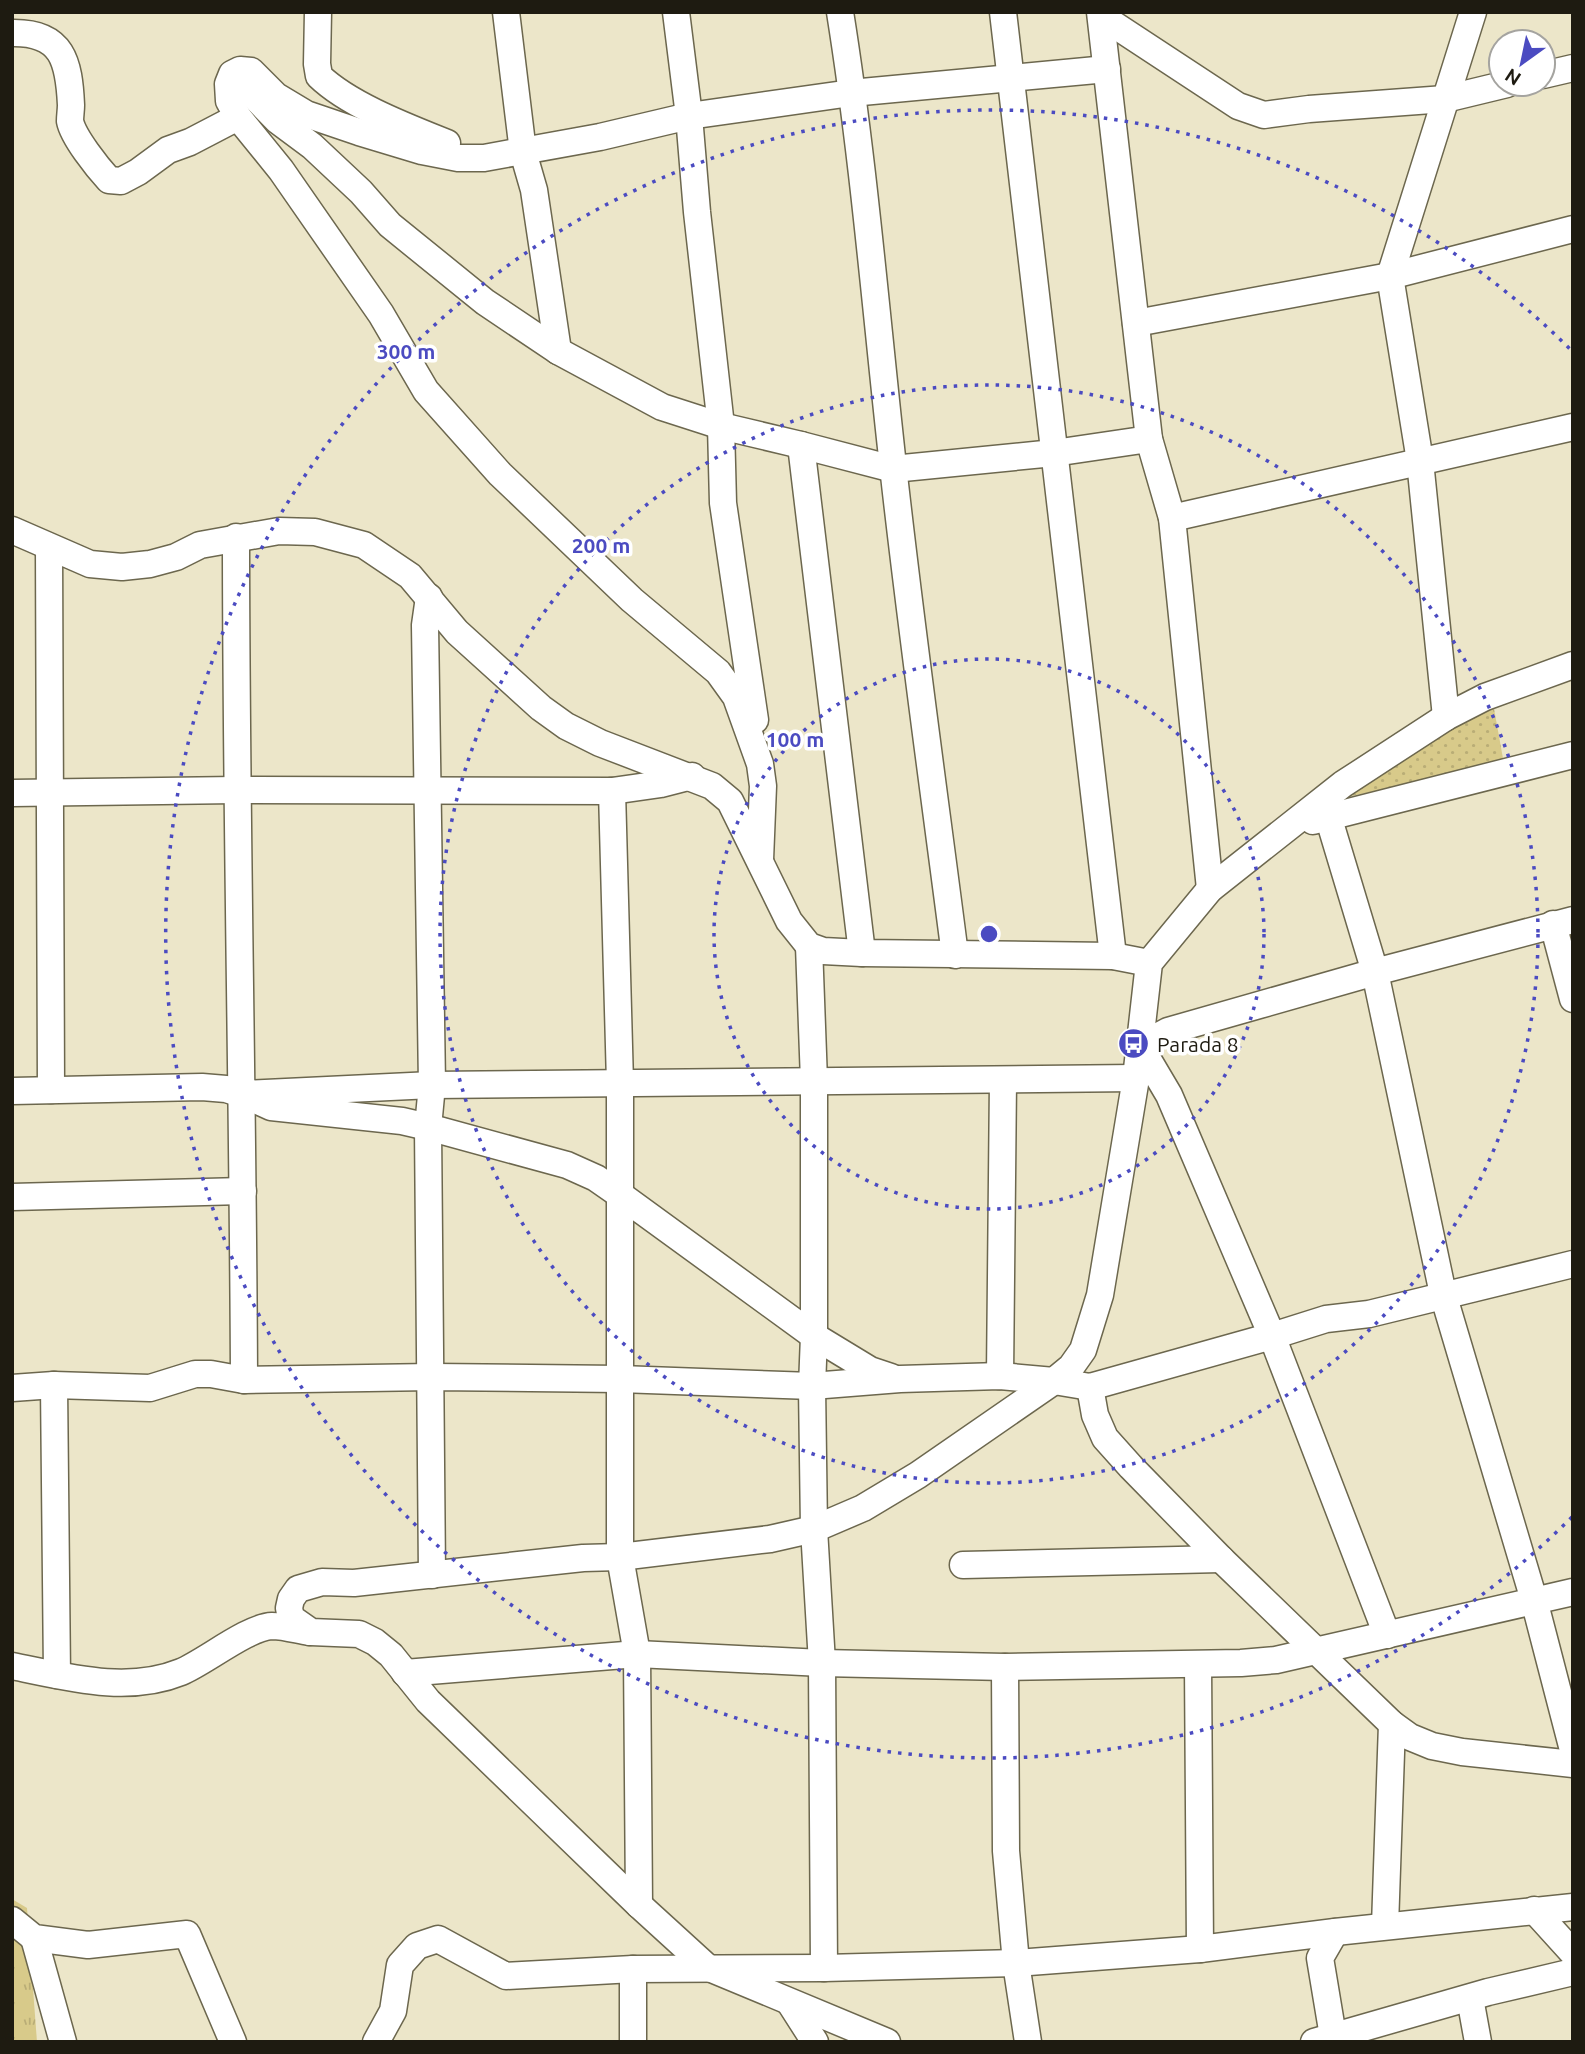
<svg xmlns="http://www.w3.org/2000/svg" width="1585" height="2054" font-family="Ubuntu,sans-serif">
<style>
.grass{fill:url(#grass-tufts)}
.park{fill:url(#park-dots)}
.lines{fill:none;stroke-linecap:round;stroke-linejoin:round}
.minor-casing{stroke:#6c674e;stroke-width:29}
.minor{stroke:#fff;stroke-width:26}
.ring{fill:none;stroke:#4b4bc1;stroke-width:3.5;stroke-dasharray:3.5 7}
.labels{text-anchor:middle;dominant-baseline:central;stroke-width:7;stroke-linejoin:round;paint-order:stroke}
.poi-label{font-size:21px;fill:#1e1b11;stroke:#fff;text-anchor:start}
.centre{fill:#4b4bc1;stroke:#fff;stroke-width:3.5}
.ring-label{font-size:21px;text-anchor:middle;font-weight:bold;fill:#4b4bc1;stroke:#fff;stroke-width:7;stroke-linejoin:round;paint-order:stroke}
</style>
<defs>
<pattern id="grass-tufts" width="24" height="20" patternUnits="userSpaceOnUse" patternTransform="scale(1.75)"><rect width="24" height="20" fill="#d8ca8a"/><path d="M3 7l-1-3M5 7V3M7 7l1-3M15 17l-1-3M17 17v-4M19 17l1-3" fill="none" stroke="#b9ad76"/></pattern>
<pattern id="park-dots" width="8" height="8" patternUnits="userSpaceOnUse" patternTransform="scale(1.75)"><rect width="8" height="8" fill="#d8ca8a"/><path d="M2 2h.1M6 6h.1" fill="none" stroke="#b9ad76" stroke-width="1.8" stroke-linecap="round"/></pattern>
</defs>
<rect width="100%" height="100%" fill="#ece6c9"/>
<polygon class="grass" points="12,1899 27,1908 37,2042 12,2042"/>
<polygon class="park" points="1493,703 1504,764 1337,799"/>
<g class="lines">
<defs>
<g id="minor">
<path d="M 318,12 L 317,64 L 319,76 C 349,105 407,127 447,143"/>
<polyline points="506,12 523,152 534,190 558,351"/>
<polyline points="676,12 689,116 697,212 721,426 723,503 755,720"/>
<path d="M 840,12 C 864,162 876,314 893,466 C 911,629 934,792 955,955"/>
<polyline points="1003,12 1113,956"/>
<polyline points="1100,12 1149,439 1172,518 1210,889"/>
<polyline points="1101,16 1238,106 1264,115 1309,109 1445,99 1507,84"/>
<path d="M 12,33 C 63,32 69,62 71,105 C 71,110 70,116 70,121 C 73,137 98,168 109,180 L 121,181 L 138,172 L 168,150 L 190,142 L 238,117"/>
<polyline points="1543,75 1573,68"/>
<polyline points="248,90 277,120 312,146 361,192 390,225 485,302 558,351 662,407 721,426 801,445 893,469 1054,453 1149,439"/>
<polyline points="1136,323 1390,276 1573,229"/>
<polyline points="801,445 862,953"/>
<polyline points="1172,518 1573,427"/>
<polyline points="12,530 90,564 122,567 150,564 176,557 200,545 279,531 315,532 364,545 410,576 457,632 541,708 566,726 600,743 712,786 730,801 789,921 809,946 823,951 862,953 1113,956 1149,963"/>
<path d="M 236,537 C 236,818 243,1099 244,1380"/>
<polyline points="49,547 51,1090"/>
<polyline points="429,597 425,625 432,1085 428,1127 432,1575"/>
<polyline points="1446,717 1420,461 1390,276 1473,12"/>
<polyline points="612,791 620,1083 620,1557 637,1654 639,1905"/>
<polyline points="12,793 236,790 612,791 661,784 692,776"/>
<polyline points="1328,816 1375,972 1443,1294 1534,1600 1573,1750"/>
<polyline points="1313,821 1573,755"/>
<polyline points="760,860 763,786 760,764 736,697 718,672 632,600 500,474 426,391 381,314 281,170 238,117 229,101 228,84 232,74 240,70 251,71 276,96 306,114 359,132 422,151 458,158 484,158 600,137 689,116 851,93 1107,69"/>
<polyline points="1553,924 1573,999"/>
<polyline points="809,946 814,1081 814,1336 812,1386 814,1529 822,1663 824,1968"/>
<polyline points="12,1091 202,1087 226,1089 242,1094 432,1085 1136,1078"/>
<polyline points="260,1102 271,1107 402,1121 428,1127 567,1165 596,1178 619,1194 814,1336 870,1370 891,1377"/>
<polyline points="12,1197 243,1191"/>
<polyline points="1000,1376 1003,1080"/>
<polyline points="54,1385 57,1675"/>
<polyline points="1090,1387 1095,1415 1105,1438 1131,1467 1221,1559 1392,1724 1410,1737 1432,1746 1462,1752 1573,1764"/>
<polyline points="12,1388 54,1385 150,1388 195,1374 211,1374 244,1380 432,1377 620,1379 812,1386 900,1379 1000,1376 1054,1381 1090,1387 1272,1336 1326,1319 1369,1314 1573,1264"/>
<polyline points="963,1565 1221,1559"/>
<polyline points="1387,1635 1272,1336 1169,1095 1140,1046 1168,1031 1375,972 1573,920"/>
<polyline points="1198,1665 1200,1949"/>
<path d="M 12,1666 C 67,1677 127,1694 181,1672 C 205,1662 248,1627 272,1626 C 284,1626 297,1630 309,1632"/>
<polyline points="1005,1667 1006,1851 1016,1963 1028,2042"/>
<polyline points="405,1673 637,1654 822,1663 1005,1667 1241,1663 1276,1660 1573,1592"/>
<polyline points="1534,1910 1573,1953"/>
<polyline points="12,1920 34,1938 88,1945 187,1934 233,2042"/>
<polyline points="1385,1926 1392,1724"/>
<polyline points="34,1938 63,2042"/>
<polyline points="633,1969 633,2042"/>
<polyline points="1470,1998 1478,2042"/>
<polyline points="790,2003 815,2042"/>
<polyline points="376,2042 393,2011 400,1965 417,1946 438,1939 506,1976 633,1969 824,1968 1016,1963 1200,1949 1335,1932 1573,1907"/>
<polyline points="887,2042 707,1967 639,1905 428,1701 391,1655 375,1642 359,1634 311,1632 291,1618 289,1608 291,1599 298,1589 322,1582 354,1583 583,1558 620,1557 770,1539 814,1529 863,1508 918,1475 1054,1381 1071,1367 1083,1350 1100,1295 1136,1078 1149,963 1210,889 1343,784 1446,717 1485,697 1573,665"/>
<polyline points="1314,2042 1488,1992 1573,1972"/>
<polyline points="1334,2042 1320,1958 1335,1932"/>
</g>
</defs>
<use href="#minor" class="minor-casing"/>
<use href="#minor" class="minor"/>
</g>
<g class="ring">
<circle cx="989" cy="934" r="275"/>
<circle cx="989" cy="934" r="549"/>
<path d="M1572 1517A824 824 0 1 1 1572 351"/>
</g>
<defs>
<symbol id="bus-disc" viewBox="-11 -11 22 22"><circle r="9.5" fill="#4b4bc1" stroke="#fff"/><path d="M-5-6H5V4H4V6H2V4H-2V6H-4V4H-5ZM-3.5-4V0h7V-4ZM-3.5 1.2v1.5H-2V1.2ZM2 1.2v1.5H3.5V1.2Z" fill="#fff"/></symbol>
</defs>
<g fill-rule="evenodd">
<use href="#bus-disc" x="1116" y="1026" width="35" height="35"/>
</g>
<g class="labels">
<g class="poi-label">
<text x="1157" y="1044">Parada 8</text>
</g>
</g>
<circle cx="989" cy="934" r="10" class="centre"/>
<g class="ring-label">
<text x="406" y="359">300 m</text>
<text x="601" y="553">200 m</text>
<text x="795" y="747">100 m</text>
</g>
<rect width="1585" height="2054" fill="none" stroke="#1e1b11" stroke-width="28"/>
<g transform="translate(1522 63) rotate(213)"><circle r="33" fill="#ffffff" stroke="#a5a4a0" stroke-width="2"/>
<path d="M0-5L12 26L0 18L-12 26Z" fill="#4b4bc1"/>
<text y="-10" font-size="19" font-weight="bold" text-anchor="middle" fill="#1e1b11">N</text>
</g>
</svg>
